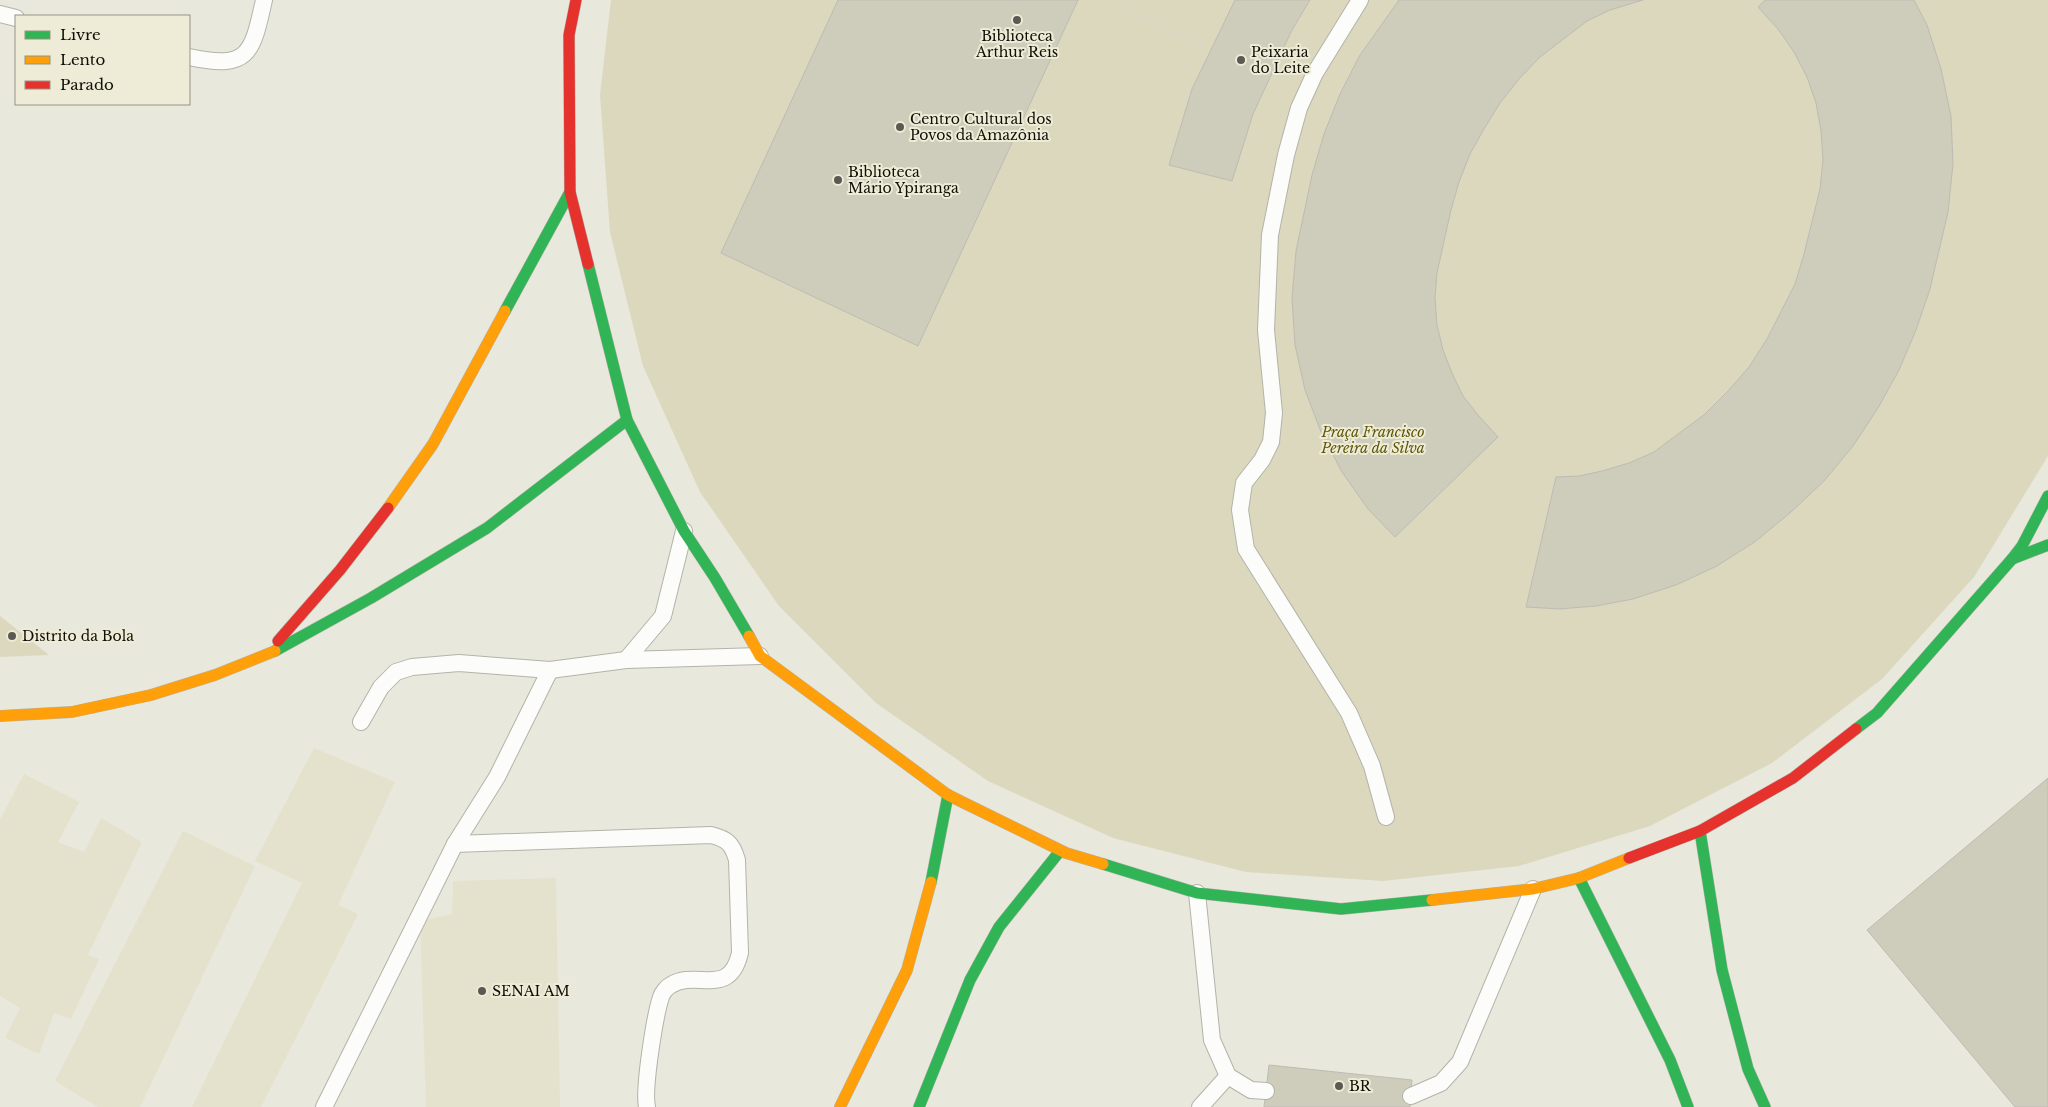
<svg xmlns="http://www.w3.org/2000/svg" width="2048" height="1107" font-family="'Libre Baskerville',serif">
<style>
.built{fill:#e4e2cd}
.green{fill:#dbd8bd}
.building{fill:#ceccba;stroke:#bdbcb3}
.lines{fill:none;stroke-linecap:round;stroke-linejoin:round}
.lane-casing{stroke:#b4b3aa;stroke-width:18}
.fast-casing{stroke:#b4b3aa;stroke-width:12}
.slow-casing{stroke:#b4b3aa;stroke-width:12}
.jam-casing{stroke:#b4b3aa;stroke-width:12}
.path{stroke:#d6d5d2;stroke-width:3;stroke-dasharray:1 4;stroke-linecap:butt}
.lane{stroke:#fcfcfa;stroke-width:16}
.fast{stroke:#30b455;stroke-width:11}
.slow{stroke:#ff9f0a;stroke-width:11}
.jam{stroke:#e5322d;stroke-width:11}
.poi-dot{fill:#5b5a52;stroke:#eeecd7;stroke-width:2}
.labels{text-anchor:middle;dominant-baseline:central;stroke-width:4;stroke-linejoin:round;paint-order:stroke}
.poi-label{font-size:14px;fill:#0f0e07;stroke:#eeecd7;text-anchor:start}
.park-label{font-size:14px;font-style:italic;fill:#5e5608;stroke:#eeecd7}
</style>
<rect width="100%" height="100%" fill="#e9e8dc"/>
<g class="built">
<polygon points="314,748 395,782 338,905 358,914 261,1107 192,1107 302,883 255,861"/>
<polygon points="24,774 79,802 58,842 84,852 101,818 142,842 88,955 99,959 71,1019 54,1013 39,1054 5,1038 20,1008 0,996 0,820"/>
<polygon points="183,831 255,866 140,1107 98,1107 55,1081"/>
<polygon points="556,878 560,1107 426,1107 420,921 452,914 453,881"/>
</g>
<g class="green">
<polygon points="611,0 2048,0 2048,456 1974,577 1882,679 1772,763 1650,826 1519,866 1383,881 1246,872 1113,838 988,781 876,703 779,606 700,492 643,366 610,232 600,95"/>
<polygon points="0,616 49,655 0,657"/>
</g>
<g class="building">
<polygon points="838,0 1078,0 918,346 721,253"/>
<polygon points="1235,0 1310,0 1292,30 1253,114 1232,181 1169,165 1192,89"/>
<polygon points="1399,0 1643,0 1610,10 1587,21 1540,57 1519,79 1500,103 1484,129 1470,154 1459,182 1451,210 1437,273 1435,298 1437,325 1443,350 1452,373 1463,396 1478,415 1498,437 1395,537 1368,509 1342,472 1321,432 1305,390 1295,345 1292,298 1296,251 1312,175 1324,134 1340,94 1360,55"/>
<polygon points="1765,0 1914,0 1927,25 1941,69 1951,116 1953,164 1948,212 1930,289 1916,330 1899,370 1878,408 1853,446 1824,481 1791,512 1756,541 1717,566 1676,585 1633,599 1596,606 1559,609 1526,607 1556,477 1579,476 1602,471 1629,463 1654,452 1705,414 1728,391 1749,367 1767,339 1795,284 1804,254 1820,189 1823,160 1821,131 1816,103 1807,77 1794,52 1778,29 1758,7"/>
<polygon points="2048,778 2048,1107 2015,1107 1867,930"/>
<polygon points="1269,1065 1412,1080 1410,1107 1264,1107"/>
</g>
<g class="lines">
<defs>
<g id="lane">
<polyline points="1360,0 1315,73 1299,108 1286,155 1270,235 1266,330 1274,413 1271,442 1262,460 1244,483 1240,510 1246,549 1349,713 1372,766 1386,817"/>
<polyline points="0,14 16,18"/>
<path d="M 189,57 C 249,70 252,54 264,0"/>
<polyline points="626,660 663,616 684,531"/>
<polyline points="361,722 381,687 396,672 412,667 459,663 550,670 626,660 760,656"/>
<path d="M 455,844 L 711,835 C 727,839 732,843 737,860 L 740,953 C 729,999 697,969 671,985 C 667,987 662,993 661,997 C 655,1015 643,1089 647,1107"/>
<polyline points="1197,893 1212,1040 1228,1076 1251,1090 1266,1091"/>
<polyline points="1411,1096 1441,1083 1460,1062 1533,889"/>
<polyline points="324,1107 455,844 497,777 550,670"/>
<polyline points="1200,1107 1228,1076"/>
</g>
<g id="fast">
<polyline points="588,264 627,420 684,531 715,578 749,636"/>
<polyline points="505,311 570,192"/>
<polyline points="2012,559 2048,545"/>
<polyline points="275,651 371,598 487,528 627,420"/>
<polyline points="1856,729 1877,713 2012,559 2022,546 2048,496"/>
<polyline points="1700,831 1722,970 1748,1069 1765,1107"/>
<polyline points="1103,864 1197,893 1341,909 1432,900"/>
<polyline points="1579,878 1670,1060 1688,1107"/>
<polyline points="931,882 948,795"/>
<polyline points="919,1107 970,980 999,927 1060,851"/>
</g>
<g id="slow">
<polyline points="388,508 433,444 505,311"/>
<polyline points="749,636 760,656 948,795 1066,853 1103,864"/>
<polyline points="0,716 72,712 151,695 215,675 275,651"/>
<polyline points="1432,900 1533,889 1579,878 1629,858"/>
<polyline points="840,1107 907,970 931,882"/>
</g>
<g id="jam">
<polyline points="576,0 569,35 570,192 588,264"/>
<polyline points="278,641 340,570 388,508"/>
<polyline points="1629,858 1700,831 1793,778 1856,729"/>
</g>
</defs>
<use href="#lane" class="lane-casing"/>
<use href="#fast" class="fast-casing"/>
<use href="#slow" class="slow-casing"/>
<use href="#jam" class="jam-casing"/>
<polyline class="path" points="1127,13 1202,48"/>
<use href="#lane" class="lane"/>
<use href="#fast" class="fast"/>
<use href="#slow" class="slow"/>
<use href="#jam" class="jam"/>
</g>
<g class="poi-dot">
<circle cx="1017" cy="20" r="5"/>
<circle cx="1241" cy="60" r="5"/>
<circle cx="900" cy="127" r="5"/>
<circle cx="838" cy="180" r="5"/>
<circle cx="12" cy="636" r="5"/>
<circle cx="482" cy="991" r="5"/>
<circle cx="1339" cy="1086" r="5"/>
</g>
<g class="labels">
<g class="poi-label">
<text x="1017" y="36" text-anchor="middle">Biblioteca<tspan x="1017" dy="16">Arthur Reis</tspan></text>
<text x="1251" y="52">Peixaria<tspan x="1251" dy="16">do Leite</tspan></text>
<text x="910" y="119">Centro Cultural dos<tspan x="910" dy="16">Povos da Amazônia</tspan></text>
<text x="848" y="172">Biblioteca<tspan x="848" dy="16">Mário Ypiranga</tspan></text>
<text x="22" y="636">Distrito da Bola</text>
<text x="492" y="991">SENAI AM</text>
<text x="1349" y="1086">BR</text>
</g>
<g class="park-label">
<text x="1373" y="432">Praça Francisco<tspan x="1373" dy="16">Pereira da Silva</tspan></text>
</g>
</g>
<rect x="15" y="15" width="175" height="90" fill="#eeecd7" stroke="#959384"/>
<rect x="25" y="31" width="25" height="8" fill="#30b455" stroke="#959384"/>
<text x="60" y="40" font-size="15" fill="#0f0e07">Livre</text>
<rect x="25" y="56" width="25" height="8" fill="#ff9f0a" stroke="#959384"/>
<text x="60" y="65" font-size="15" fill="#0f0e07">Lento</text>
<rect x="25" y="81" width="25" height="8" fill="#e5322d" stroke="#959384"/>
<text x="60" y="90" font-size="15" fill="#0f0e07">Parado</text>
</svg>
